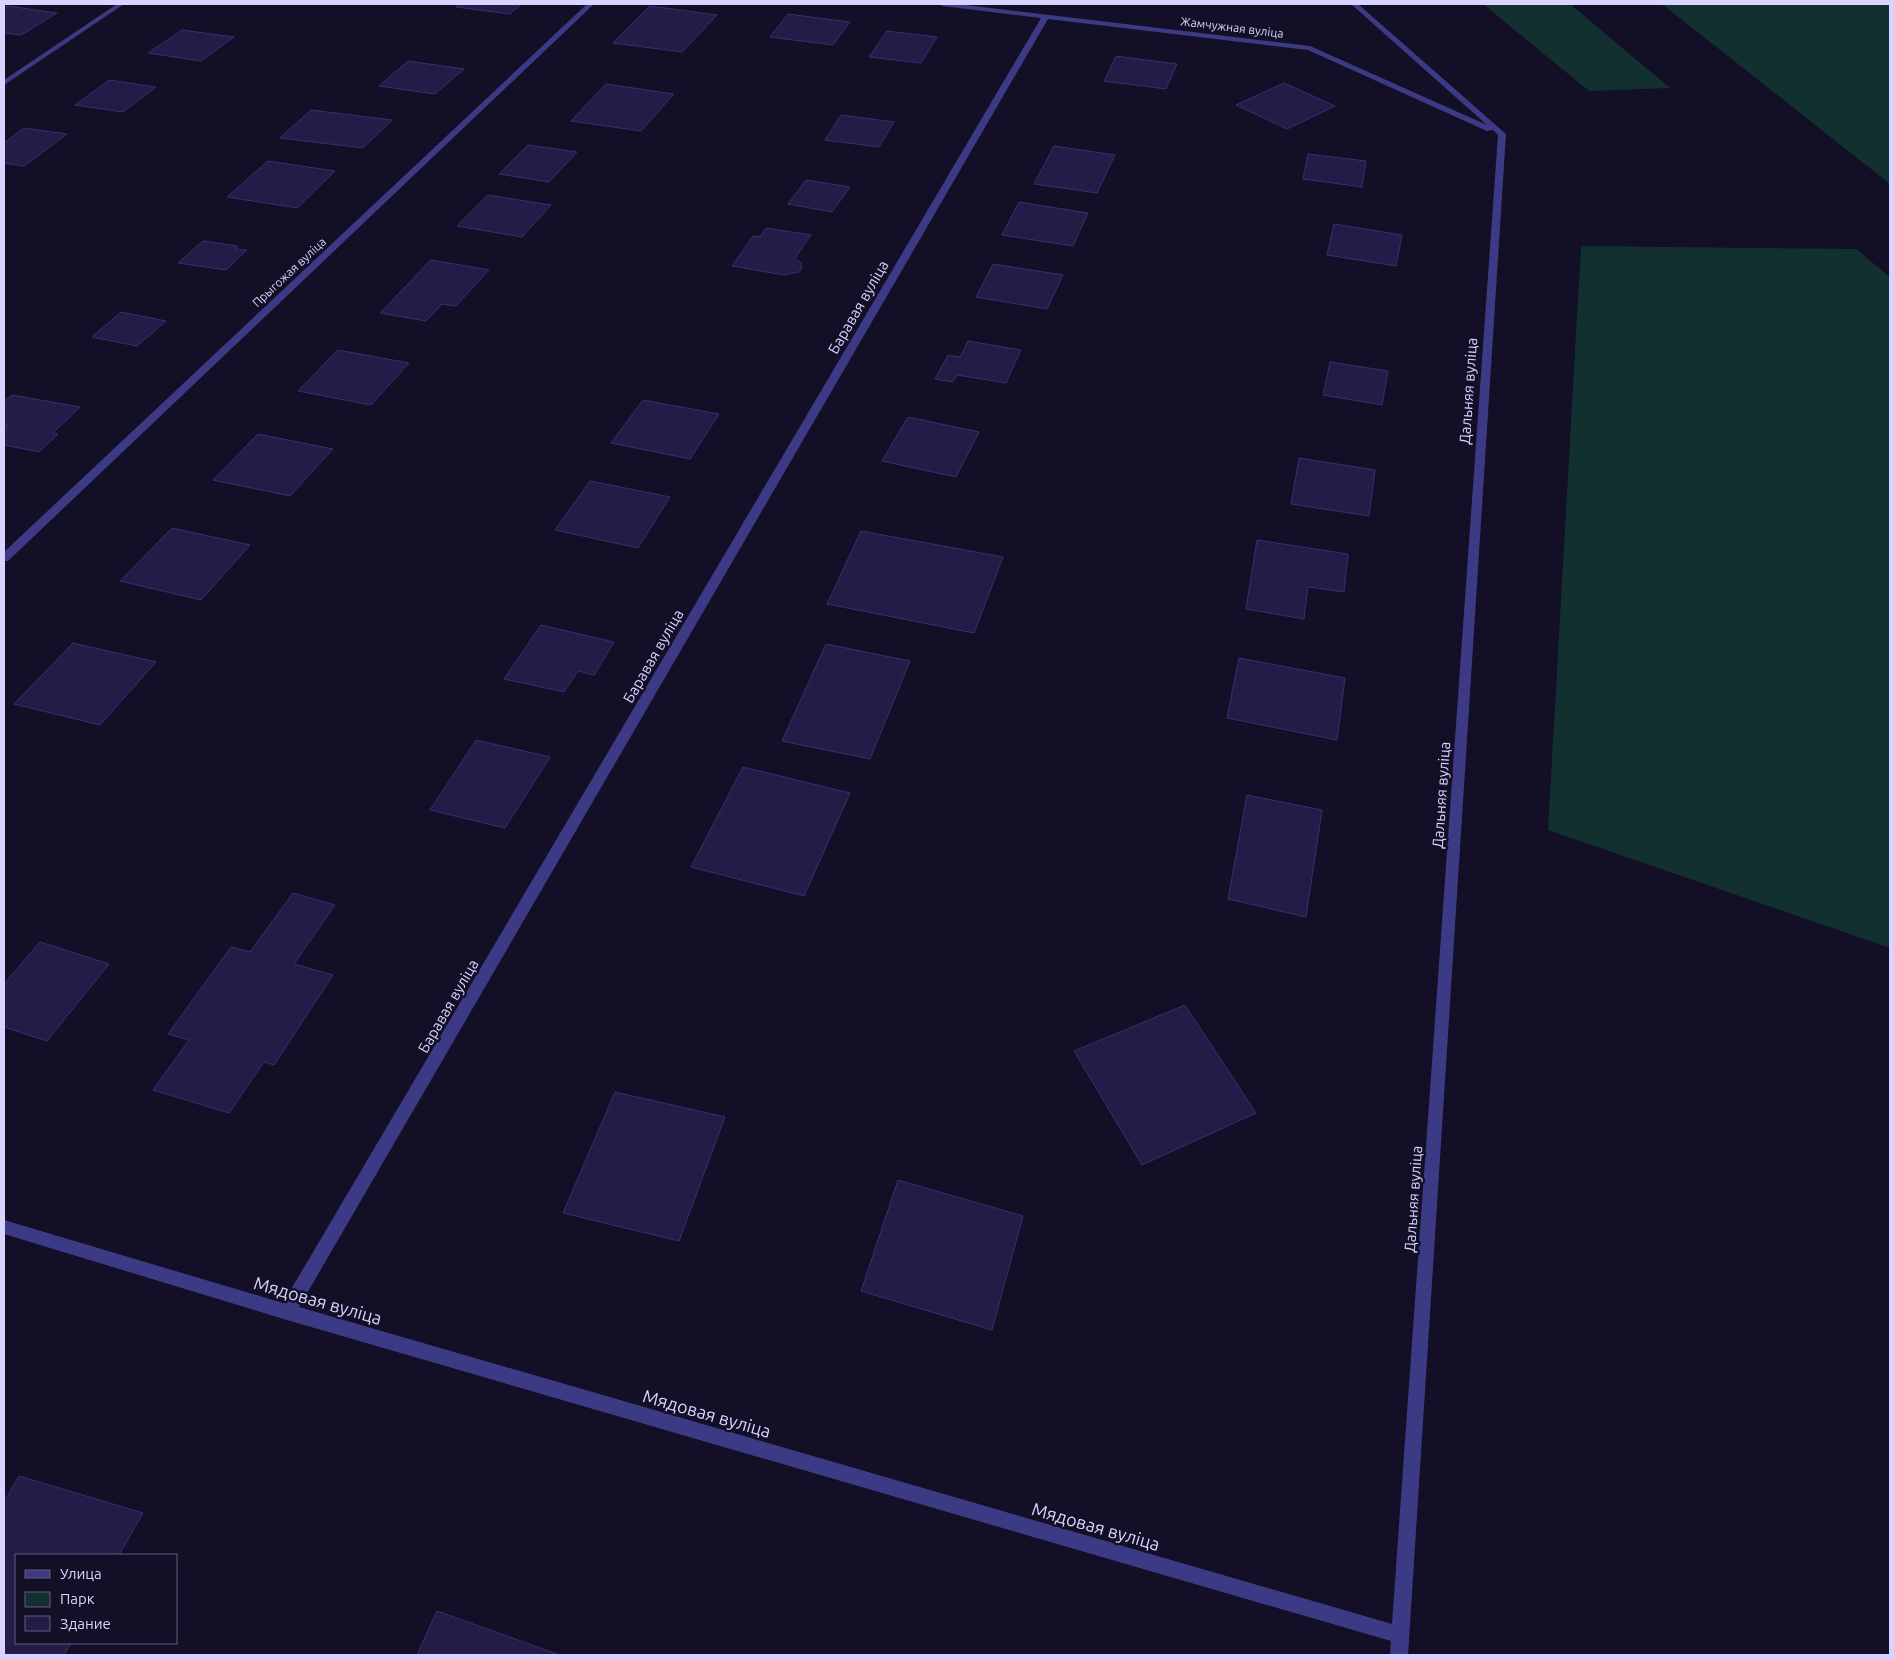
<svg xmlns="http://www.w3.org/2000/svg" width="1894" height="1659" font-family="Ubuntu,sans-serif">
<style>
.green{fill:#12302f}
.building{fill:#241b47;stroke:#3b2d73}
.lines{fill:none;stroke-linecap:round;stroke-linejoin:round}
.street{fill:#3d3a85;fill-rule:evenodd}
.labels{text-anchor:middle;dominant-baseline:central;stroke-width:5;stroke-linejoin:round;paint-order:stroke}
.far-street-label{font-size:12px;fill:#d9d4ff;stroke:#130f26}
.street-label{font-size:15px;fill:#d9d4ff;stroke:#130f26}
.near-street-label{font-size:18px;fill:#d9d4ff;stroke:#130f26}
</style>
<rect width="100%" height="100%" fill="#130f26"/>
<g class="green">
<polygon points="1483,4 1570,4 1670,88 1589,91"/>
<polygon points="1662,4 1890,4 1890,184"/>
<polygon points="1581,246 1856,249 1890,277 1890,948 1548,830"/>
</g>
<g class="building">
<polygon points="460,4 521,4 510,14 456,7"/>
<polygon points="8,6 57,13 21,35 4,33 4,8"/>
<polygon points="650,6 717,15 682,52 613,43"/>
<polygon points="788,14 850,22 833,45 770,37"/>
<polygon points="182,30 234,37 201,61 148,53"/>
<polygon points="887,31 937,37 921,63 869,57"/>
<polygon points="1116,56 1177,64 1166,89 1104,81"/>
<polygon points="408,61 464,69 435,94 379,86"/>
<polygon points="109,80 156,87 123,112 75,105"/>
<polygon points="1284,83 1335,106 1287,129 1236,105"/>
<polygon points="606,84 674,94 641,131 571,121"/>
<polygon points="311,110 392,120 363,148 280,138"/>
<polygon points="841,115 894,122 879,147 825,140"/>
<polygon points="24,128 67,134 24,166 4,163 4,143"/>
<polygon points="528,145 577,152 549,182 499,174"/>
<polygon points="1054,146 1115,155 1097,193 1034,184"/>
<polygon points="1308,154 1366,161 1362,187 1303,179"/>
<polygon points="268,161 335,171 297,208 227,197"/>
<polygon points="806,180 850,187 832,212 788,204"/>
<polygon points="488,195 551,205 522,237 457,226"/>
<polygon points="1019,202 1088,213 1073,246 1002,235"/>
<polygon points="1334,224 1402,235 1396,266 1327,255"/>
<polygon points="766,228 811,235 795,258 801,263 802,268 799,272 784,275 732,266 753,236 760,237"/>
<polygon points="203,241 238,246 235,249 247,250 226,270 178,263"/>
<polygon points="431,260 489,270 456,306 442,304 426,321 380,313"/>
<polygon points="993,264 1063,275 1047,309 976,297"/>
<polygon points="121,312 166,321 137,346 92,337"/>
<polygon points="968,341 1021,350 1006,383 957,375 953,382 935,379 948,355 960,357"/>
<polygon points="338,350 409,363 371,405 298,391"/>
<polygon points="1330,362 1388,371 1382,405 1323,395"/>
<polygon points="12,395 80,407 53,433 58,434 39,452 4,445 4,430 8,426 4,426 4,401"/>
<polygon points="643,400 719,414 690,459 611,443"/>
<polygon points="908,417 979,432 956,477 882,461"/>
<polygon points="258,434 333,449 290,496 213,480"/>
<polygon points="1299,458 1375,470 1369,516 1291,504"/>
<polygon points="590,481 670,497 638,548 555,530"/>
<polygon points="172,528 250,545 201,600 120,581"/>
<polygon points="861,531 1003,557 974,633 827,604"/>
<polygon points="1257,540 1348,554 1344,592 1308,587 1304,619 1246,609"/>
<polygon points="541,625 614,642 594,675 578,671 564,692 504,679"/>
<polygon points="73,643 156,662 100,725 14,704"/>
<polygon points="826,644 910,661 870,759 782,741"/>
<polygon points="1239,658 1345,678 1337,740 1227,718"/>
<polygon points="476,740 550,757 505,828 430,810"/>
<polygon points="743,767 850,793 804,896 691,867"/>
<polygon points="1247,795 1322,810 1306,917 1228,899"/>
<polygon points="293,893 335,905 294,964 333,975 274,1065 264,1062 229,1113 153,1090 189,1040 168,1034 231,947 250,952"/>
<polygon points="40,942 109,964 47,1041 4,1027 4,984"/>
<polygon points="1185,1005 1256,1113 1142,1165 1074,1051"/>
<polygon points="615,1092 725,1117 679,1241 563,1213"/>
<polygon points="898,1180 1023,1216 992,1330 861,1291"/>
<polygon points="19,1476 143,1513 119,1555 16,1555 16,1643 71,1643 64,1655 9,1655 4,1653 4,1502"/>
<polygon points="437,1611 560,1655 417,1655"/>
</g>
<g class="lines">
<g class="street">
<polygon points="117,4 124,4 4,85 4,80"/>
<polygon points="587,4 594,4 8,561 4,561 4,552"/>
<path d="M 939,4 L 957,4 L 1310,46 L 1487,125 L 1351,4 L 1358,4 L 1506,134 L 1408,1655 L 1390,1655 L 1391,1641 L 287,1320 L 4,1234 L 4,1220 L 283,1303 L 1041,18 L 942,6 ZM 1048,19 L 1308,50 L 1487,131 L 1493,130 L 1498,135 L 1392,1624 L 299,1307 Z"/>
</g>
</g>
<g class="labels">
<g class="far-street-label">
<text transform="translate(1232 27) rotate(7)">Жамчужная вуліца</text>
<text transform="translate(289 272) rotate(-43)">Прыгожая вуліца</text>
</g>
<g class="street-label">
<text transform="translate(858 307) rotate(-60)">Баравая вуліца</text>
<text transform="translate(1468 391) rotate(-86)">Дальняя вуліца</text>
<text transform="translate(653 656) rotate(-60)">Баравая вуліца</text>
<text transform="translate(1441 795) rotate(-86)">Дальняя вуліца</text>
<text transform="translate(448 1006) rotate(-60)">Баравая вуліца</text>
<text transform="translate(1413 1199) rotate(-86)">Дальняя вуліца</text>
</g>
<g class="near-street-label">
<text transform="translate(318 1300) rotate(16)">Мядовая вуліца</text>
<text transform="translate(707 1413) rotate(16)">Мядовая вуліца</text>
<text transform="translate(1096 1526) rotate(16)">Мядовая вуліца</text>
</g>
</g>
<rect width="1894" height="1659" fill="none" stroke="#d9d4ff" stroke-width="10"/>
<rect x="15" y="1554" width="162" height="90" fill="#130f26" stroke="#625e7d"/>
<rect x="25" y="1570" width="25" height="8" fill="#3d3a85" stroke="#625e7d"/>
<text x="60" y="1579" font-size="15" fill="#d9d4ff">Улица</text>
<rect x="25" y="1592" width="25" height="15" fill="#12302f" stroke="#625e7d"/>
<text x="60" y="1604" font-size="15" fill="#d9d4ff">Парк</text>
<rect x="25" y="1616" width="25" height="15" fill="#241b47" stroke="#625e7d"/>
<text x="60" y="1629" font-size="15" fill="#d9d4ff">Здание</text>
</svg>
